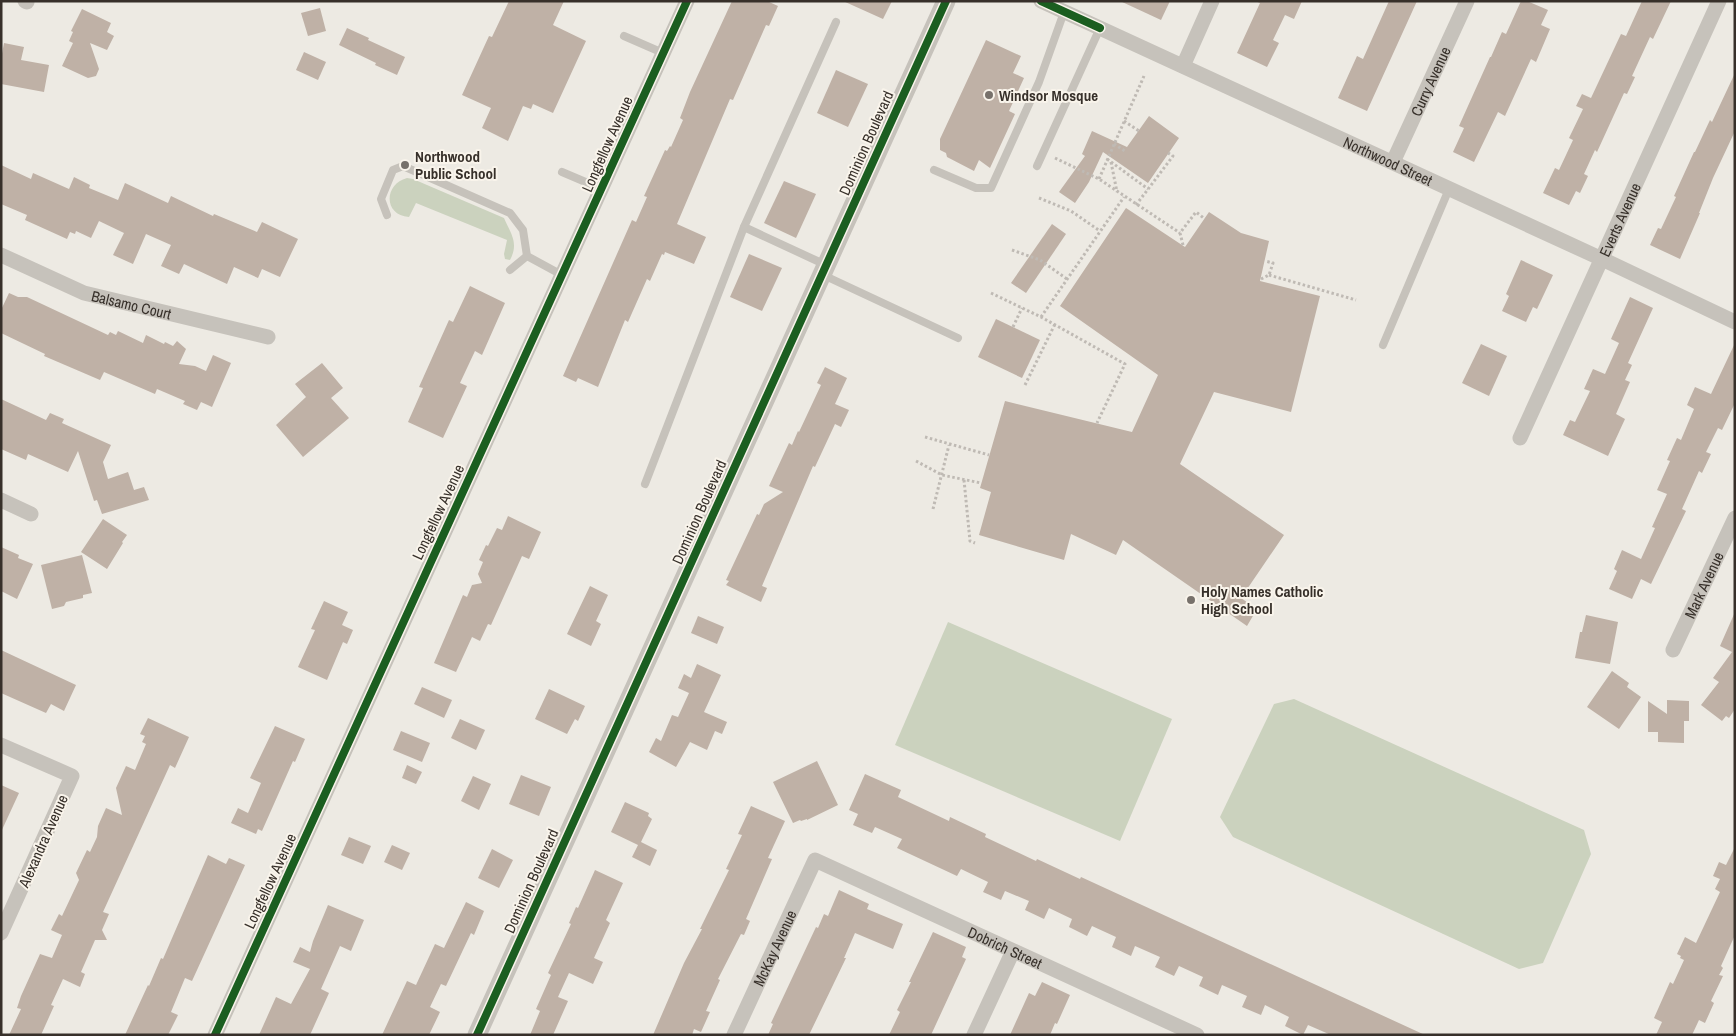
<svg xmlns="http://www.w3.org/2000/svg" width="1736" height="1036" font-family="'Archivo Narrow',sans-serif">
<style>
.green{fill:#cbd2be}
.building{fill:#bfb1a6}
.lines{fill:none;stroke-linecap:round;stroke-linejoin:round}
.path{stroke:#bfbab4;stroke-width:3;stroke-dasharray:2.5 2.5;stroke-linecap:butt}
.service{stroke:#c6c2bb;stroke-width:8}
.minor{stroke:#c6c2bb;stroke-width:15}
.tertiary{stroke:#c6c2bb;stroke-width:19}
.cycleway-casing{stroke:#f9f4eb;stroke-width:11}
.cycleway{stroke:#1b5e20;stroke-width:8}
.poi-dot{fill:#77716b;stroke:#f9f4eb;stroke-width:2}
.labels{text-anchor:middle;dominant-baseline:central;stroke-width:4;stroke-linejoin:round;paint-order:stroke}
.street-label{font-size:15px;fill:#37302a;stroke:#f9f4eb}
.poi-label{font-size:15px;font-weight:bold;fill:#37302a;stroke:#f9f4eb;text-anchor:start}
</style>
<rect width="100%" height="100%" fill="#edeae3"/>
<g class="green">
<path d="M 407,178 L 413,179 L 504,218 C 511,234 519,243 510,260 L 505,259 L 504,254 L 507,240 L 416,203 L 409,217 C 383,215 384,184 407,178 Z"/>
<polygon points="948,622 1172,719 1120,841 895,745"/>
<polygon points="1294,699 1584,830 1591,854 1543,963 1519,969 1233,837 1220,817 1274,704"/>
</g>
<g class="building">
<polygon points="509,1 564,1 553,25 586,41 553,113 533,104 531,109 523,106 508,141 482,128 491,108 462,95 489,36 492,37"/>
<polygon points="732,1 767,1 778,6 769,26 766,25 733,100 730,99 677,224 706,237 694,264 665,252 664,255 662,254 650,281 647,279 628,322 625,320 598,387 578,378 576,382 563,376 632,220 636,222 647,197 644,196 665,150 667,151 670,146 671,147 683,120 680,118 690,92"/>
<polygon points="843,1 892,1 883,19"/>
<polygon points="1120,1 1170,1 1161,20"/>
<polygon points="1255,1 1302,1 1294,19 1285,15 1273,40 1279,43 1267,67 1237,53 1260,3"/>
<polygon points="1389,1 1417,1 1367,111 1338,98 1357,56 1363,59"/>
<polygon points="1521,1 1527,1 1548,10 1541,25 1550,29 1536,62 1531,59 1505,116 1498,112 1474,162 1453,152 1464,128 1459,126 1490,57 1491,57 1502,32 1506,34"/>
<polygon points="1642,1 1671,1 1653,39 1650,37 1632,76 1635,77 1627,94 1624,93 1597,152 1595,150 1584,174 1588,176 1580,193 1576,191 1569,205 1543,193 1555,168 1559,170 1573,140 1569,138 1583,109 1576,106 1582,94 1591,98 1621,34 1626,36"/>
<polygon points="320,8 326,31 308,36 301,13"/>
<polygon points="82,9 111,23 107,32 114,36 107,50 90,43 99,69 96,76 88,78 62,66 73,43 69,41 73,32 71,31"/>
<polygon points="347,28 369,38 368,40 405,57 397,75 375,65 376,63 339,45"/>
<polygon points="986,40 1021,56 1013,73 1024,78 1009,111 1015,114 990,168 979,160 974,171 947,157 946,153 940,150 940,139"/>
<polygon points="4,43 24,47 21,60 49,65 44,92 1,84 1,59"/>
<polygon points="304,52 326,62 318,80 296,70"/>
<polygon points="836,70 868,84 848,127 817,113"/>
<polygon points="1735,73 1735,131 1713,178 1699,213 1700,213 1680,259 1650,245 1658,228 1661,229 1676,197 1674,196 1694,152 1695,152 1710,120 1712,122"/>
<polygon points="1149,116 1179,138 1148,183 1103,152 1089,182 1075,203 1059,192 1085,156 1082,154 1092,131 1127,147"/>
<polygon points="1,165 31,179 33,173 69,189 74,177 90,185 89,188 118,200 125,183 168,203 171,196 213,216 214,214 257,232 262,222 298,239 280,277 262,269 258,278 234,267 227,284 184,264 179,274 161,266 171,245 146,234 133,264 113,255 124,233 99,221 91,238 76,231 75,234 70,232 67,239 25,220 27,215 1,204"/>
<polygon points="784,181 816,194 796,238 764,223"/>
<polygon points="1126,208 1185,247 1209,212 1241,233 1269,241 1260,281 1320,296 1291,412 1214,392 1180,464 1284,535 1241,598 1257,609 1247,626 1123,540 1116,555 1071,534 1064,560 979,535 991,492 980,488 1005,401 1132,432 1158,375 1060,306"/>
<polygon points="1052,224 1066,234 1026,293 1011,283"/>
<polygon points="749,254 782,268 762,311 730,297"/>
<polygon points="1521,260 1553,275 1537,309 1533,307 1526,322 1502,311 1509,296 1506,294"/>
<polygon points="470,286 505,303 482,355 475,351 460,383 467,386 443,438 408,422 423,388 419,387 449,320 453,322"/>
<polygon points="9,293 18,297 27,297 108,335 110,332 116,335 118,331 143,343 146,335 164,344 165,342 173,346 177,341 186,349 179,364 195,366 206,371 213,355 231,363 212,407 201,402 197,410 183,404 185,401 157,389 155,394 104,372 100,380 44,356 45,354 1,333 1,310"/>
<polygon points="1630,297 1653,308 1628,363 1632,365 1625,380 1630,382 1616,414 1625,419 1608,456 1563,435 1570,420 1575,422 1590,391 1584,389 1593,369 1605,374 1619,343 1611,339"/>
<polygon points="996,319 1040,340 1022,378 978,357"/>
<polygon points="1735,343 1735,403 1722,430 1718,428 1706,452 1711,454 1702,473 1699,471 1682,509 1686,511 1651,584 1641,579 1632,599 1609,589 1617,571 1614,569 1622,550 1641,559 1655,528 1652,527 1667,494 1657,490 1670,461 1667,460 1677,438 1681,440 1694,409 1687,405 1695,387 1711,394"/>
<polygon points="1481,344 1507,356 1489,396 1462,383"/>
<polygon points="322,363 343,388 331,398 349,418 303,457 276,425 306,397 295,384"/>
<polygon points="825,367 847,378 835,404 849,410 841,427 835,424 815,467 813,466 762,586 767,588 761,602 726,585 729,581 726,580 757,514 759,515 764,504 783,492 769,486 789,443 792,445 798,431 799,432 821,385 817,383"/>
<polygon points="1,399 46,420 50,413 64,419 62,423 111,445 103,462 108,479 128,472 134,490 144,487 149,500 102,514 97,500 94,501 78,451 68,472 28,454 26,460 1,449"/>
<polygon points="508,516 541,532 529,559 522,556 491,625 488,624 480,641 472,637 456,672 434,663 463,595 467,597 472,585 482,583 478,574 483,562 479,560 486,545 488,546 497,528 502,530"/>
<polygon points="103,519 127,535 122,542 123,543 107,569 81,552"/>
<polygon points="1,547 19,555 18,558 33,564 17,599 1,591"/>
<polygon points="82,555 92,593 83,595 83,598 66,602 64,606 52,609 41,565"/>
<polygon points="590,586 608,595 596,621 601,624 591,646 567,634"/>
<polygon points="324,601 348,612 342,625 353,630 347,644 343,642 327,680 298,667 315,630 311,629"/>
<polygon points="1735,612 1735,709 1729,718 1726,716 1722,721 1701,705 1719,682 1713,678 1732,652 1720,646"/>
<polygon points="1586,615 1618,622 1610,664 1575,658 1580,632 1582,632"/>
<polygon points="698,616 724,627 717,644 691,633"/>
<polygon points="1,650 76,685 64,711 51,704 46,713 1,693"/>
<polygon points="697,664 721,675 704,712 727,722 722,734 715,731 707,750 690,742 676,767 649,752 656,738 661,741 672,715 678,717 689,693 678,688 684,674 691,678"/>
<polygon points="1612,671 1629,683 1627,687 1641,697 1619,729 1587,707"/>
<polygon points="422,687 452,700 444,718 414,704"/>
<polygon points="549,689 585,706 578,721 575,719 567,734 535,719"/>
<polygon points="1667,700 1689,701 1689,721 1684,721 1684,743 1658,742 1658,732 1648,732 1648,701 1667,714"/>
<polygon points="148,718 189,737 175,768 170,765 103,912 109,914 102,930 107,940 95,940 81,972 85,974 80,987 63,979 51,1005 54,1006 41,1035 9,1035 21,1009 17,1008 21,996 40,954 52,958 62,935 51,930 59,914 62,916 79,880 76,873 87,850 90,852 97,837 98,826 106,808 122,815 116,788 126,766 135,770 146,744 142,742 145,736 140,734"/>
<polygon points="460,719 485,730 476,750 451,738"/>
<polygon points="275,726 305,739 295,762 293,761 262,831 258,829 256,834 231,823 238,808 248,813 261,783 250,778"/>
<polygon points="401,731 430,743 422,762 393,750"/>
<polygon points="817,761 838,805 807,820 807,819 801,821 800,820 793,823 773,782"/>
<polygon points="407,765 422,772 416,784 402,778"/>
<polygon points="865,774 901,790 898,797 949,821 950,817 986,834 985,837 1036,861 1037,859 1080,879 1081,877 1425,1035 1331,1035 1308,1025 1303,1035 1285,1026 1289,1017 1265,1005 1261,1015 1242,1007 1247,996 1222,985 1218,995 1199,986 1203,977 1179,966 1174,976 1155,967 1160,957 1135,946 1131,956 1112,947 1116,937 1092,926 1087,936 1069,927 1072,919 1049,908 1044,919 1025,910 1029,901 1005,891 1001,900 983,892 988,882 961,869 957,876 897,848 902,839 875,827 872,833 853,825 858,814 849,810"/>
<polygon points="521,775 551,787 539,816 509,804"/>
<polygon points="473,776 491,784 479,810 461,801"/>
<polygon points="1,785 19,793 1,832"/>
<polygon points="625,802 649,813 648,816 652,819 641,842 657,850 650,866 632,857 638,845 611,832"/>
<polygon points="751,806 785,821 768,858 772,859 746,919 750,921 744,935 741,934 718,979 720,980 706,1011 710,1012 701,1032 694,1029 692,1035 653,1035 684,963 702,929 700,929 729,870 726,869 742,835 738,834"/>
<polygon points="349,837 371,846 363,864 341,855"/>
<polygon points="392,845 410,853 402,870 384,862"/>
<polygon points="1735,847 1735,935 1721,966 1723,968 1719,975 1723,976 1711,1001 1714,1003 1705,1023 1699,1020 1692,1035 1656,1035 1662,1022 1654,1018 1670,982 1673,984 1684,960 1680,958 1681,956 1677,954 1685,937 1696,943 1720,892 1715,889 1720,879 1713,876 1719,862 1726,865"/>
<polygon points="492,849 513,860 499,888 478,878"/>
<polygon points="208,855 226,864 229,858 245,865 192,981 185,978 171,1012 178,1015 168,1035 125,1035 148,985 149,986 161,958 163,959"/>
<polygon points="595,870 623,883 606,920 610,923 594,958 603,962 593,984 569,973 558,997 568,1001 553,1035 530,1035 540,1011 536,1009 551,975 548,973 571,924 569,923 576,907 578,908"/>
<polygon points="839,890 869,904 867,909 903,924 893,949 855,933 844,958 846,958 809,1035 768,1035 773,1024 771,1023 816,927 818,928 824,914 828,916"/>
<polygon points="466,902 484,911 474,935 471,933 446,986 441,984 430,1007 440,1012 429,1035 382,1035 407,981 416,985 435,944 444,948"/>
<polygon points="328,905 364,920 351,951 340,946 321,989 329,993 310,1035 259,1035 276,997 291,1004 310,969 293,962 300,947 310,952 313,941"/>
<polygon points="933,932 966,947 962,957 966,959 931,1035 889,1035 900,1012 897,1010 911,982 909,982"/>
<polygon points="1042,982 1070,995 1057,1024 1055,1023 1050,1035 1010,1035 1029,993 1035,996"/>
</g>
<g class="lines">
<g class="path">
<polyline points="1124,121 1139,131"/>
<polyline points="1114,144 1125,151"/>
<polyline points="1055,158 1099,179 1180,233"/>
<polyline points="1107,159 1148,189"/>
<polyline points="1111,162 1117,192"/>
<polyline points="1099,179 1144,76"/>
<polyline points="1039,198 1071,211 1100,231"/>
<polyline points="1136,205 1173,156 1168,153"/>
<polyline points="1183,245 1180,233 1196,212 1205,219"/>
<polyline points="1012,250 1040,260 1067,279"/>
<polyline points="1269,275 1356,300"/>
<polyline points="1261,279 1269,275 1273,263 1265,261"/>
<polyline points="991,293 1041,317 1125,364 1097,423"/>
<polyline points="1041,317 1124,197"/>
<polyline points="1013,327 1022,308"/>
<polyline points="1025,385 1055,324"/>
<polyline points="925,437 989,455"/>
<polyline points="916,461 942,475 981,483"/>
<polyline points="964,480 970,541 975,543"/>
<polyline points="933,509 949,445"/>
</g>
<g class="service">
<polyline points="624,36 663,53"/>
<polyline points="1037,166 1100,28"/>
<polyline points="934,170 976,188 991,188 1039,82 1064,12"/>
<polyline points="562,172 602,189"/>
<polyline points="387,215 381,199 393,170 403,166 510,213 523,230 527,256 562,275"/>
<polyline points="826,265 744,227 836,22"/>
<polyline points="510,270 527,256"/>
<polyline points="821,274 958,338"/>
<polyline points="1383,345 1449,189"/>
<polyline points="645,484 744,227"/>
</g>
<g class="minor">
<polyline points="25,1 27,2"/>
<path id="s1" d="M 1041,1 L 1602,259 L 1735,322"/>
<polyline points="1183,66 1212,1"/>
<path id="s2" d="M 1393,162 L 1467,1"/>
<path id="s3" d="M 1,255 L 84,293 L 268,337"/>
<path id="s4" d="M 1520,438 L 1719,1"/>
<polyline points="1,500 31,514"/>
<path id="s5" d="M 1673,650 L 1735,518"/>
<polyline points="1,745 72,776 1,933"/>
<polyline points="215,1035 687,1"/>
<path id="s6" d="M 734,1035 L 815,860 L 1197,1035"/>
<polyline points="974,1035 1013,951"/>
</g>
<polyline class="tertiary" points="477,1035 946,1"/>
<defs>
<g id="cycleway">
<polyline points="1041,1 1100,28"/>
<polyline points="215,1035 687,1"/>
<polyline points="477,1035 946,1"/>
</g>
</defs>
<use href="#cycleway" class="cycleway-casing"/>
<use href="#cycleway" class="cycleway"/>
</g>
<g class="poi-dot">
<circle cx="989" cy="95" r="5"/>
<circle cx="405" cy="165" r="5"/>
<circle cx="1191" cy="600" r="5"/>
</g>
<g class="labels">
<g class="street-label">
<text stroke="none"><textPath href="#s2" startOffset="89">Curry Avenue</textPath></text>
<text transform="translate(866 143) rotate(-66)">Dominion Boulevard</text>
<text transform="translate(607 144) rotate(-66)">Longfellow Avenue</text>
<text stroke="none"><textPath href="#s1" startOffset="382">Northwood Street</textPath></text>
<text stroke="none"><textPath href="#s4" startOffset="240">Everts Avenue</textPath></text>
<text stroke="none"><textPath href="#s3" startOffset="140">Balsamo Court</textPath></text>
<text transform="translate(438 512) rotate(-65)">Longfellow Avenue</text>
<text transform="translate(699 512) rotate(-66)">Dominion Boulevard</text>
<text stroke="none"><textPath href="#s5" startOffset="72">Mark Avenue</textPath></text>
<text transform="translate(43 841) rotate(-66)">Alexandra Avenue</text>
<text transform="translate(270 881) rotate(-65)">Longfellow Avenue</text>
<text transform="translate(531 881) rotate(-66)">Dominion Boulevard</text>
<text stroke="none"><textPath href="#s6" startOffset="96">McKay Avenue</textPath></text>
<text stroke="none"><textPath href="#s6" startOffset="402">Dobrich Street</textPath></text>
</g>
<g class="poi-label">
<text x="999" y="95">Windsor Mosque</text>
<text x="415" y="156">Northwood<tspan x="415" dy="17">Public School</tspan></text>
<text x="1201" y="591">Holy Names Catholic<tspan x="1201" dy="17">High School</tspan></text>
</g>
</g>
<rect width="1736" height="1036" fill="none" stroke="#37302a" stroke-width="5"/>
</svg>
